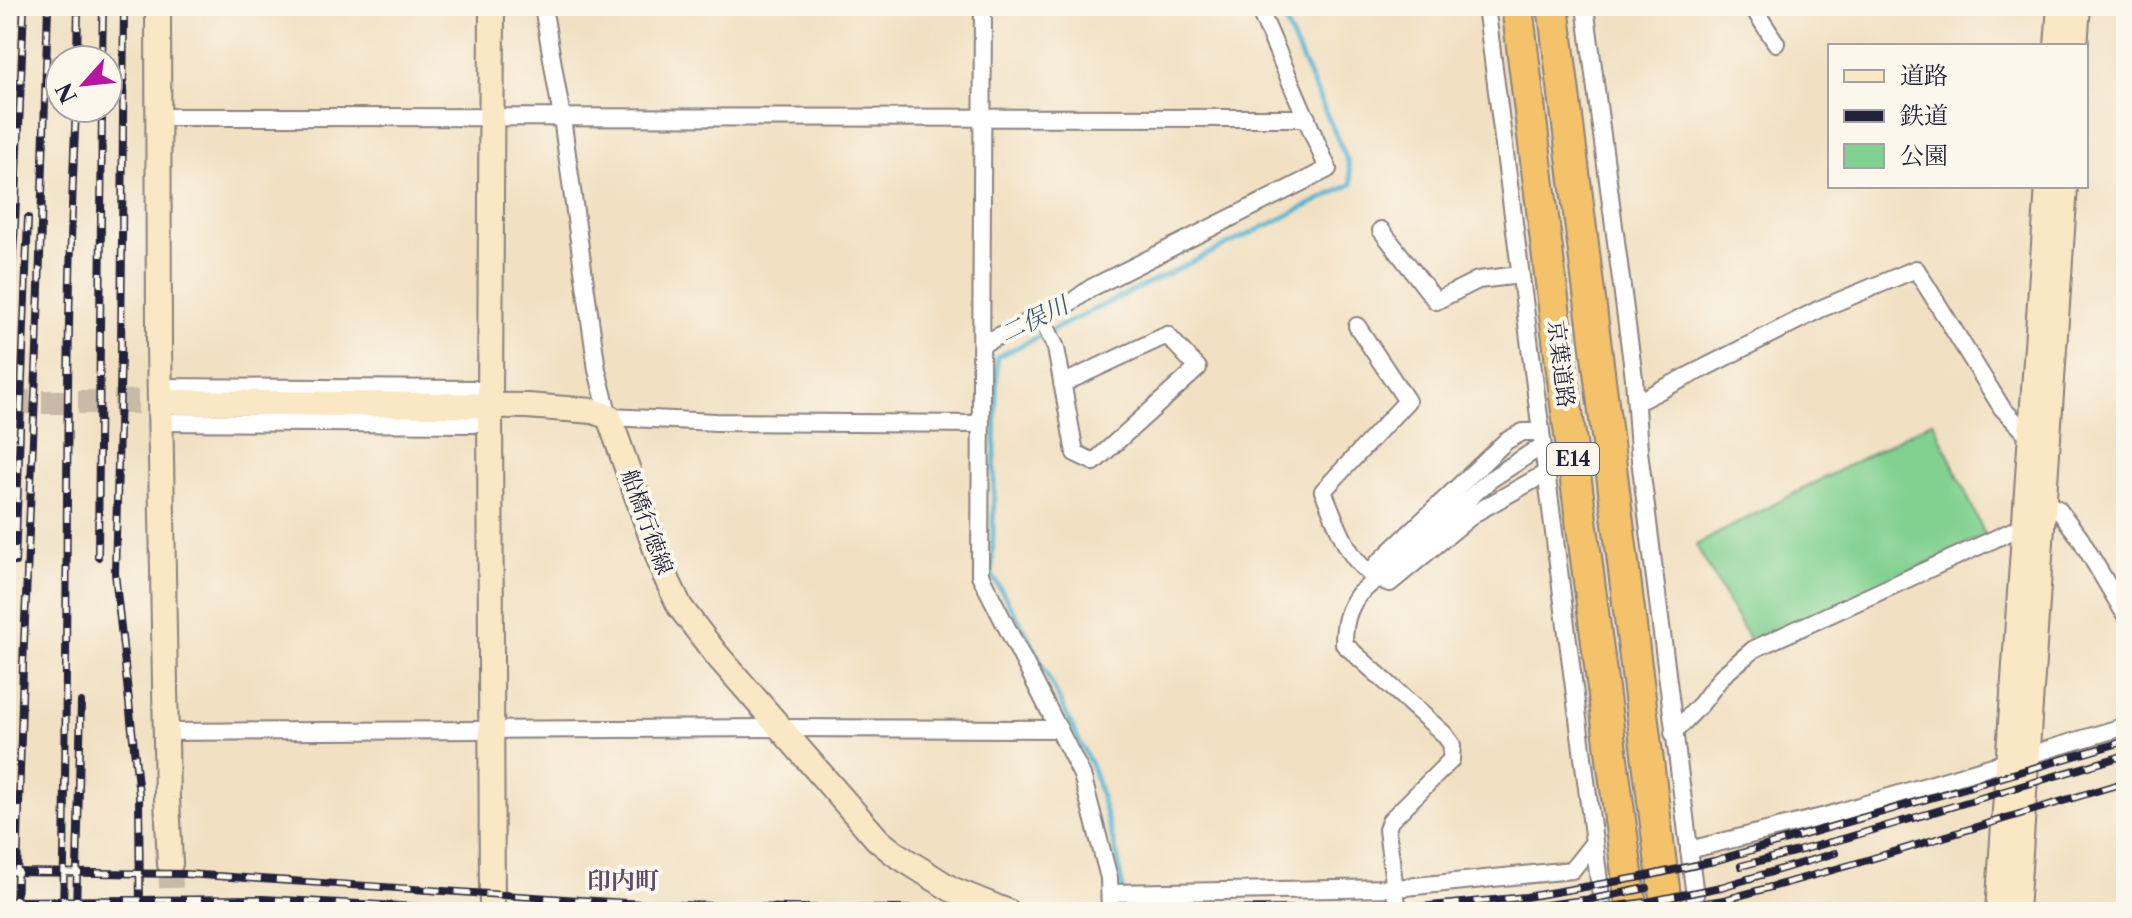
<svg xmlns="http://www.w3.org/2000/svg" width="2132" height="918" font-family="'Libre Caslon Text','Noto Serif JP',serif">
<style>
.green{fill:#82d191;stroke:#527a66;stroke-width:2}
.lines{fill:none;stroke-linecap:round;stroke-linejoin:round}
.stream{stroke:#52b2d0;stroke-width:5}
.secondary-tunnel{stroke:#c8baa6;stroke-width:24;stroke-dasharray:24 12;stroke-linecap:butt}
.street-casing{stroke:#8a817e;stroke-width:20}
.secondary-casing{stroke:#8a817e;stroke-width:28}
.highway-casing{stroke:#8a817e;stroke-width:34}
.street{stroke:#fff;stroke-width:16}
.secondary{stroke:#fae7c3;stroke-width:24}
.highway{stroke:#f3c26a;stroke-width:30}
.rail-casing{stroke:#22223b;stroke-width:8}
.rail{stroke:#fbf7ec;stroke-width:5;stroke-dasharray:15;stroke-linecap:butt}
.labels{text-anchor:middle;dominant-baseline:central;stroke-width:8;stroke-linejoin:round;paint-order:stroke}
.shield{fill:#fbf7ec;stroke:#636270;stroke-width:2}
.shield-label{font-size:20px;font-weight:bold;fill:#22223b}
.street-label{font-size:22px;fill:#22223b;stroke:#fbf7ec}
.water-label{font-size:24px;font-style:italic;fill:#355c77;stroke:#fbf7ec}
.neighbourhood-label{font-size:24px;font-weight:bold;fill:#5e4e69;stroke:#fbf7ec}
</style>
<rect width="100%" height="100%" fill="#fbf7ec"/>
<filter id="ink" filterUnits="userSpaceOnUse"><feTurbulence type="fractalNoise" baseFrequency=".0125" numOctaves="2"/><feDisplacementMap in="SourceGraphic" scale="16" xChannelSelector="R" yChannelSelector="G"/><feConvolveMatrix kernelMatrix="1 2 1 2 8 2 1 2 1" color-interpolation-filters="sRGB"/></filter>
<filter id="wash" filterUnits="userSpaceOnUse"><feTurbulence type="fractalNoise" baseFrequency=".006" numOctaves="4" result="noise"/><feDisplacementMap in="SourceGraphic" scale="32" xChannelSelector="R" yChannelSelector="G"/><feGaussianBlur stdDeviation="1.8" result="paint"/><feColorMatrix in="noise" values="0 0 0 0 0 0 0 0 0 0 0 0 0 0 0 0 0 1.4 0 .05"/><feComposite in="paint" operator="in"/></filter>
<g filter="url(#wash)">
<rect width="100%" height="100%" fill="#f1e0c1"/>
<polygon class="green" points="1933,421 1985,535 1754,648 1696,545"/>
<g class="lines">
<polyline class="stream" points="1126,912 1118,859 1094,771 1026,632 992,575 997,357 1352,184 1348,162 1278,6"/>
</g>
</g>
<g filter="url(#ink)">
<g class="lines">
<g class="secondary-tunnel">
<polyline points="6,402 176,402"/>
<polyline points="170,864 172,912"/>
</g>
<defs>
<g id="street">
<polyline points="543,6 562,118 597,370 609,417 716,422 981,424"/>
<polyline points="983,6 980,575 1082,775 1109,878 1110,912"/>
<polyline points="1486,6 1603,912"/>
<polyline points="1585,6 1634,378 1639,451 1697,912"/>
<polyline points="1752,6 1776,43"/>
<polyline points="158,117 1307,118"/>
<polyline points="1381,230 1436,301 1478,280 1520,275"/>
<polyline points="1041,316 1056,348 1075,453 1094,462 1198,368 1167,335 1062,384"/>
<path d="M 1357,326 L 1407,401 L 1323,491 C 1339,527 1349,572 1390,583 L 1475,513 L 1546,473"/>
<polyline points="982,344 1073,301 1091,288 1328,169 1258,6"/>
<polyline points="160,387 474,389 490,406 474,424 161,422"/>
<polyline points="1643,399 1820,309 1916,269 2002,408 2030,437 2035,437"/>
<polyline points="2036,500 2058,509 2080,538 2126,616"/>
<polyline points="1376,579 1377,564 1506,441 1523,432 1541,432"/>
<polyline points="166,732 780,728 1059,729"/>
<polyline points="1673,733 1701,704 1722,676 1754,649 2025,525"/>
<polyline points="1689,850 1826,816 2126,726"/>
<polyline points="1110,893 1396,888 1572,870 1594,842"/>
<path d="M 1398,912 L 1387,830 L 1390,821 L 1451,760 L 1452,745 L 1444,734 L 1344,644 C 1344,625 1347,610 1359,594 L 1491,479 L 1534,451"/>
</g>
<g id="secondary">
<polyline points="158,6 159,346 167,798 170,864"/>
<polyline points="492,6 490,406 492,912"/>
<polyline points="2057,46 2060,6"/>
<polyline points="2075,46 2078,6"/>
<polyline points="176,402 527,406 593,411 609,417 665,575 680,607 716,654 878,840 894,853 951,889 1008,912"/>
<polyline points="1998,912 2048,186"/>
<polyline points="2016,912 2065,186"/>
</g>
<g id="highway">
<polyline points="1517,6 1565,396 1632,912"/>
<polyline points="1553,6 1667,912"/>
</g>
</defs>
<use href="#street" class="street-casing"/>
<use href="#secondary" class="secondary-casing"/>
<use href="#highway" class="highway-casing"/>
<use href="#street" class="street"/>
<use href="#secondary" class="secondary"/>
<use href="#highway" class="highway"/>
<defs>
<g id="rail">
<polyline points="124,6 121,355 115,573 139,794 140,912"/>
<polyline points="77,60 78,6"/>
<polyline points="102,60 103,6"/>
<polyline points="6,353 15,223 24,6"/>
<polyline points="98,557 102,108"/>
<polyline points="15,562 28,218"/>
<polyline points="1741,866 1846,838 2126,755"/>
<polyline points="6,872 186,874 641,904 787,908 996,910 1398,909 1526,897 1642,877 1714,861 2126,741"/>
<polyline points="6,901 262,899 518,912"/>
<polyline points="1537,906 1592,899 1647,888"/>
<polyline points="1601,908 1647,902 1721,887 1835,853"/>
<polyline points="1668,909 1724,900 1854,864 2126,782"/>
<polyline points="228,910 264,912"/>
<polyline points="16,912 23,665 37,350 48,6"/>
<path d="M 63,912 C 69,644 63,376 76,108"/>
<polyline points="76,912 81,702"/>
</g>
</defs>
<use href="#rail" class="rail-casing"/>
<use href="#rail" class="rail"/>
</g>
</g>
<g class="labels">
<rect class="shield" x="1547" y="443" width="52" height="32" rx="6"/>
<g class="shield-label">
<text x="1573" y="459">E14</text>
</g>
<g class="street-label">
<text transform="translate(1561 364) rotate(83)">京葉道路</text>
<text transform="translate(647 522) rotate(70)">船橋行徳線</text>
</g>
<g class="water-label">
<text transform="translate(1034 319) rotate(-26)">二俣川</text>
</g>
<g class="neighbourhood-label">
<text x="623" y="880">印内町</text>
</g>
</g>
<rect width="2132" height="918" fill="none" stroke="#fbf7ec" stroke-width="32"/>
<rect x="1828" y="44" width="260" height="144" fill="#fbf7ec" stroke="#a4a2a5" stroke-width="2"/>
<rect x="1844" y="70" width="40" height="12" fill="#fae7c3" stroke="#a4a2a5" stroke-width="2"/>
<text x="1900" y="84" font-size="24" fill="#22223b">道路</text>
<rect x="1844" y="110" width="40" height="12" fill="#22223b" stroke="#a4a2a5" stroke-width="2"/>
<text x="1900" y="124" font-size="24" fill="#22223b">鉄道</text>
<rect x="1844" y="144" width="40" height="24" fill="#82d191" stroke="#a4a2a5" stroke-width="2"/>
<text x="1900" y="164" font-size="24" fill="#22223b">公園</text>
<g transform="translate(84 84) rotate(243)"><circle r="38" fill="#fbf7ec" stroke="#a4a2a5" stroke-width="2"/>
<path d="M0-6L14 30L0 20L-14 30Z" fill="#b5179e"/>
<text y="-12" font-size="22" font-weight="bold" text-anchor="middle" fill="#22223b">N</text>
</g>
</svg>
